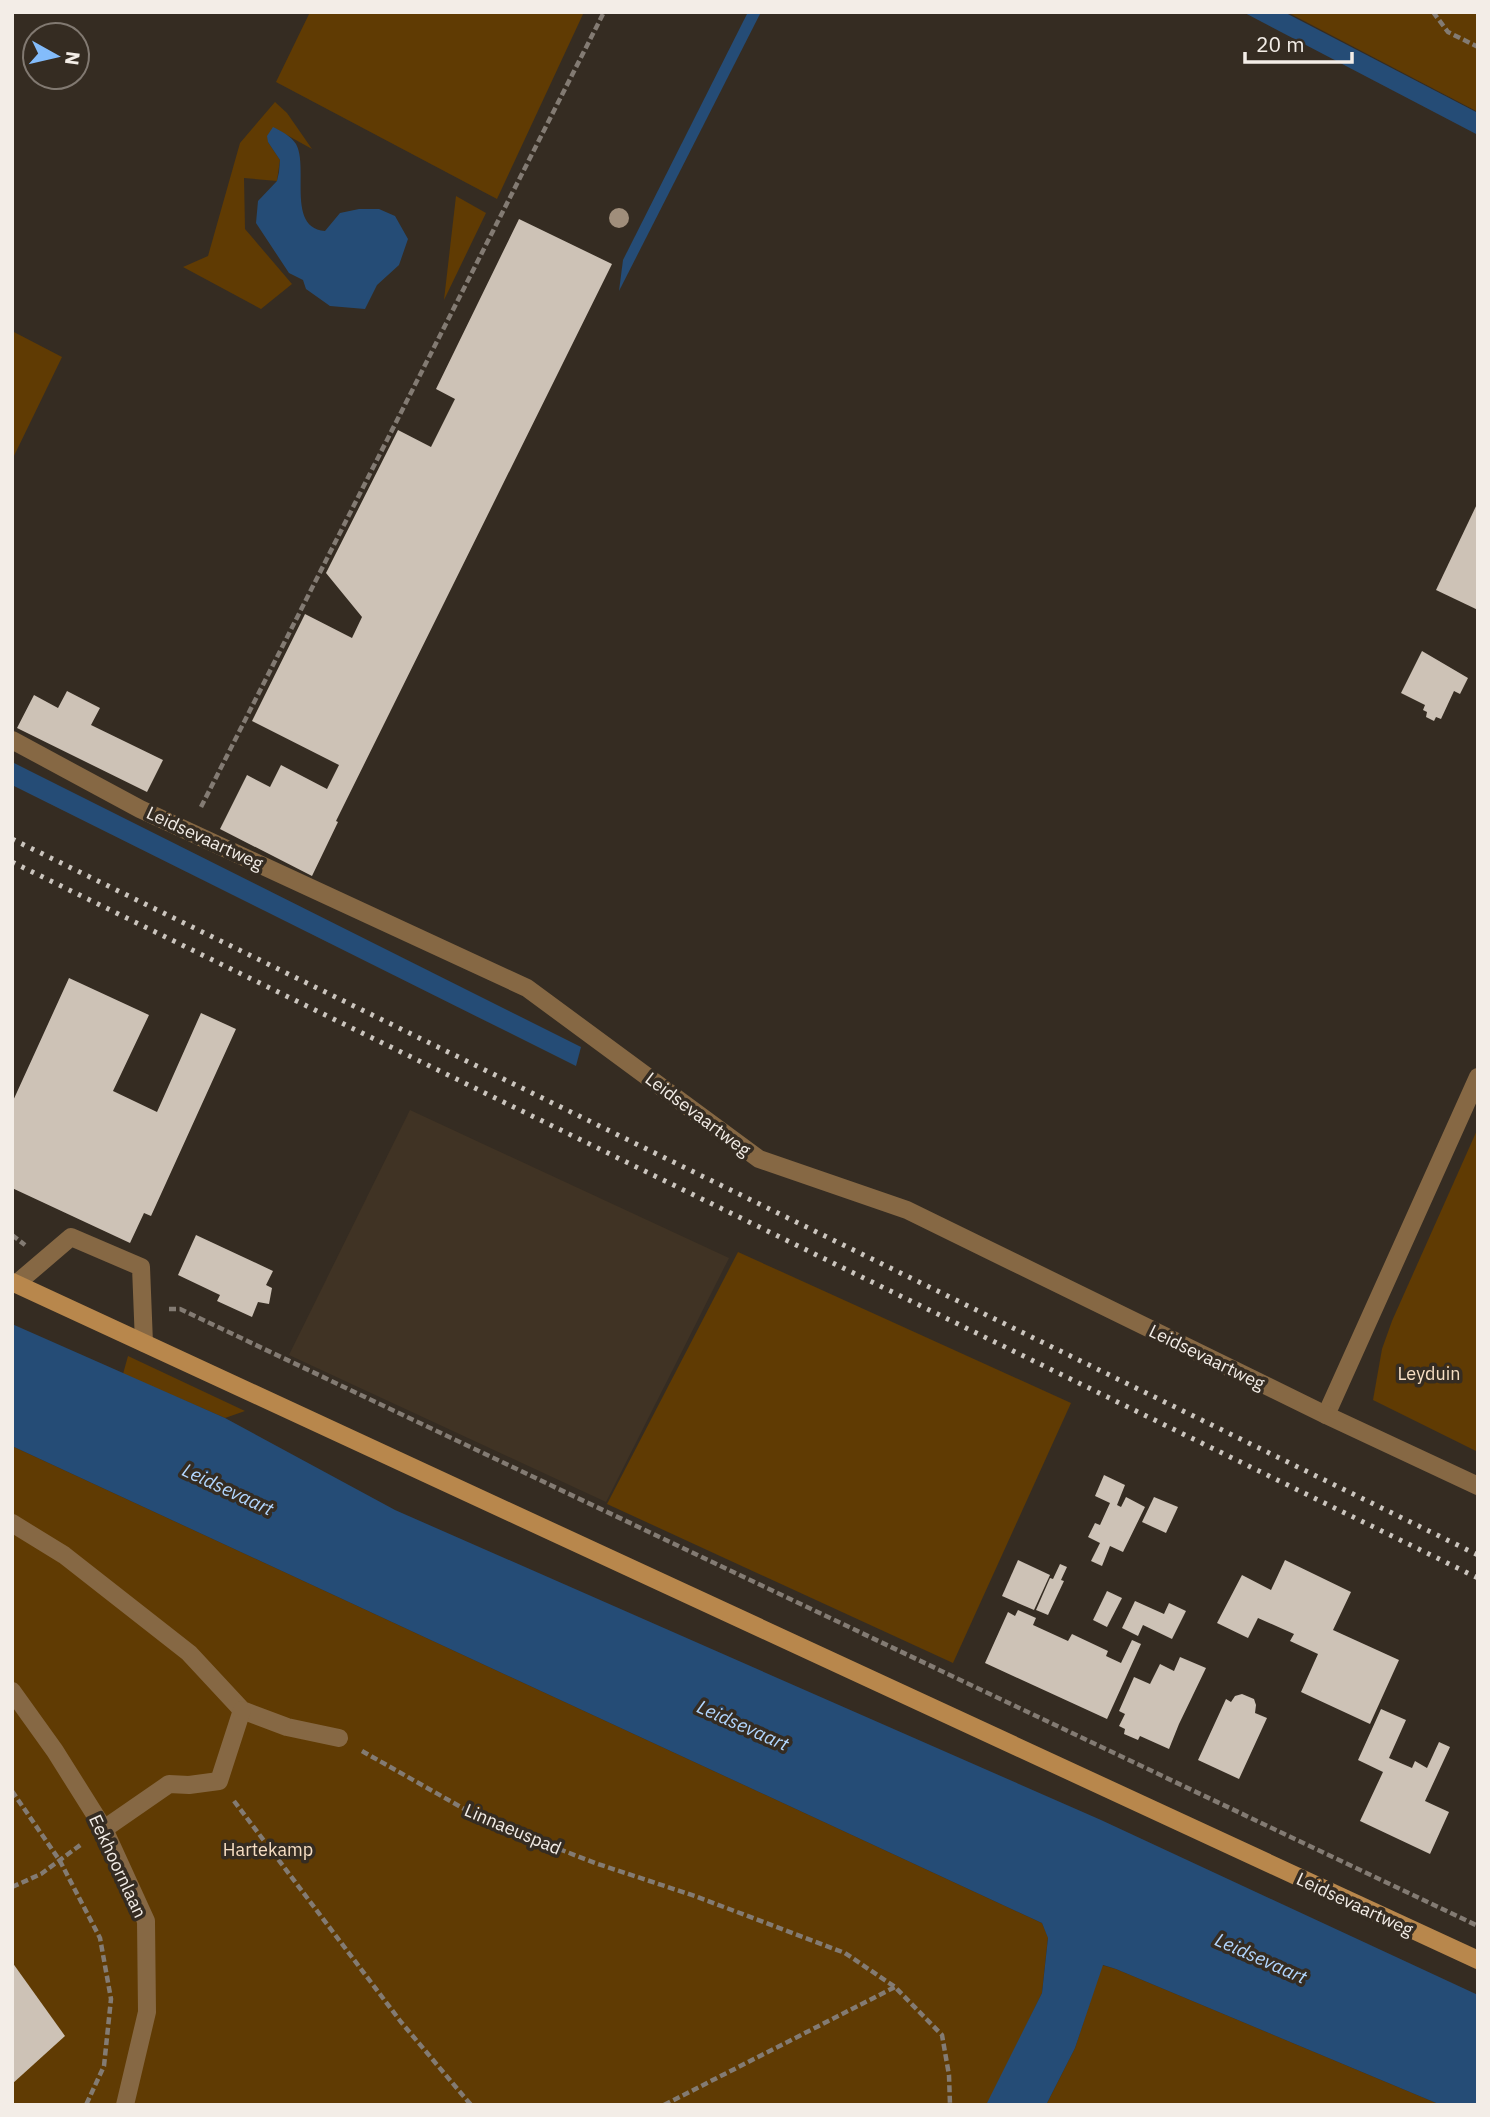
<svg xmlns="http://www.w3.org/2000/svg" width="1490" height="2117" font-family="'IBM Plex Sans',sans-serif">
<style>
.built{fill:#403324}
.green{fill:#603b03}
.water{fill:#254c76}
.building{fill:#cdc2b6}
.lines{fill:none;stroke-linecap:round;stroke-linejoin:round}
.path{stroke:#837b73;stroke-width:4.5;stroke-dasharray:7 3.5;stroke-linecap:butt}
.lane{stroke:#866844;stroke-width:18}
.street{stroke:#866844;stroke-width:18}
.secondary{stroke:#b8874c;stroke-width:18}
.rail{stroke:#cbc5be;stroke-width:5;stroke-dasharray:3.5 7;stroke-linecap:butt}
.tree{fill:#a08e7b}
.labels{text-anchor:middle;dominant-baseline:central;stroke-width:7;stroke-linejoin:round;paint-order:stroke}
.street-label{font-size:18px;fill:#f3ede7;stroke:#352c22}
.park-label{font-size:18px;fill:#f8dfc4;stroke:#352c22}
.water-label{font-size:19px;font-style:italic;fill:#b3d7ff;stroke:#352c22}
</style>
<rect width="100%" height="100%" fill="#352c22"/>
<polygon class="built" points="410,1110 729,1258 606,1502 289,1355"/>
<g class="green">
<polygon points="310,12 584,12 497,199 276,82"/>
<polygon points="1287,12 1478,12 1478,112"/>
<polygon points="275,102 287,113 312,149 276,129 268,142 280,160 277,181 244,178 245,229 292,284 261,309 183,267 208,256 240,143"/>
<polygon points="456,196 486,213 444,300"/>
<polygon points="12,331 62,357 12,460"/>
<polygon points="1478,1128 1478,1452 1373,1400 1382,1349 1392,1321"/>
<polygon points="738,1252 1071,1403 953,1663 607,1504"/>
<polygon points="128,1356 245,1411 225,1418 123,1374"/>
<polygon points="12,1446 1042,1923 1048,1937 1042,1993 988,2105 12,2105"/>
<polygon points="1102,1965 1116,1969 1441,2105 1046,2105 1075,2048"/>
</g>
<g class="water">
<polygon points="748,12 761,12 619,291 623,260"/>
<polygon points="1243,12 1284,12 1478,113 1478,135"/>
<path d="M 273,127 C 281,131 291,136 296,144 C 309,167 286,228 325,231 L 340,213 L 359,209 L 379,209 L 395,216 L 408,239 L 399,265 L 377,285 L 365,309 L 330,306 L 306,289 L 303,280 L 289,273 L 256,223 L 258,201 L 277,181 L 279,172 L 280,160 L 268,142 L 267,136 Z"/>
<polygon points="12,762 581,1047 576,1066 12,785"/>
<polygon points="12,1324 225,1418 395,1510 1101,1820 1478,1995 1478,2105 1441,2105 1116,1969 1103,1965 1075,2048 1046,2105 986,2105 1042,1993 1048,1938 1042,1923 12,1446"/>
</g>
<g class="building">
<polygon points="519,219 612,264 336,821 338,822 312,876 220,829 247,775 270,787 281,765 327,789 339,765 252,721 305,614 352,638 362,617 326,573 398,430 431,447 455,399 436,389"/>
<polygon points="1478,502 1478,610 1436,590"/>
<polygon points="1422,651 1468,678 1460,694 1454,691 1441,719 1436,717 1434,721 1426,717 1427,712 1423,710 1425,705 1401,693"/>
<polygon points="67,691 100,708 91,725 163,760 147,792 17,728 34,695 58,708"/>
<polygon points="69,978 149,1015 113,1091 157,1112 201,1013 236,1029 151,1216 144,1213 130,1243 12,1188 12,1103"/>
<polygon points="196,1235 273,1271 266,1285 272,1288 269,1304 258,1302 252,1317 217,1301 220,1295 178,1275"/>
<polygon points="1104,1475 1125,1485 1117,1505 1121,1507 1126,1497 1145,1507 1123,1552 1110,1546 1102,1566 1091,1561 1100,1543 1088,1537 1095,1523 1100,1525 1110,1503 1095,1496"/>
<polygon points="1154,1497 1178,1507 1166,1533 1142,1522"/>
<polygon points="1018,1560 1050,1575 1034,1610 1002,1596"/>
<polygon points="1285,1560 1351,1592 1333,1630 1399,1660 1370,1724 1301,1692 1318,1654 1290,1641 1294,1634 1258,1618 1248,1638 1217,1623 1242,1575 1271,1590"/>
<polygon points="1060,1564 1067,1567 1061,1580 1064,1581 1048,1615 1036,1610 1050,1578 1053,1579"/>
<polygon points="1107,1591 1122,1598 1107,1627 1093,1620"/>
<polygon points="1135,1601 1164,1614 1169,1603 1186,1611 1172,1639 1143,1625 1138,1636 1122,1628"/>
<polygon points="1018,1610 1036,1618 1033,1625 1068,1641 1072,1634 1108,1651 1106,1656 1121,1663 1132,1640 1141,1644 1107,1719 985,1663 1008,1612 1015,1616"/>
<polygon points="1180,1657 1206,1668 1179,1724 1169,1749 1140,1736 1138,1740 1124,1734 1125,1729 1119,1726 1125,1714 1119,1711 1134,1677 1150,1684 1160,1664 1174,1671"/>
<polygon points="1242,1694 1254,1699 1256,1705 1255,1713 1267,1718 1239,1779 1198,1760 1226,1699 1231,1702 1235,1696"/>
<polygon points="1381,1709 1406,1720 1389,1758 1412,1768 1415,1761 1427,1768 1439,1742 1450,1747 1425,1801 1449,1812 1430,1854 1360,1821 1383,1772 1358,1760"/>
<polygon points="12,1962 65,2036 12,2084"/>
</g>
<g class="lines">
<g class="path">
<polyline points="1433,12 1448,32 1478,47"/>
<polyline points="201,807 604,12"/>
<polyline points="12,1235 25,1245"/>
<polyline points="169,1309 180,1309 1478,1926"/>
<polyline points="362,1751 482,1819 595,1863 695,1896 845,1953 895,1987 942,2035 949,2075 950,2105"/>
<polyline points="12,1791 60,1861 100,1938 111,1999 104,2066 86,2105"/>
<polyline points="234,1801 401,2022 471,2105"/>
<polyline points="12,1887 41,1874 83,1843"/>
<polyline points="664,2105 895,1987"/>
</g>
<g class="lane">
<polyline points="16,1284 71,1237 141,1267 144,1343"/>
<polyline points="1326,1415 1478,1077"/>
<polyline points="12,1523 64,1555 189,1653 242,1710 287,1727 339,1738"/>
<polyline points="12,1691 55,1751 104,1829 146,1921 147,2012 125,2105"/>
<polyline points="104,1829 169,1784 189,1785 219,1781 242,1710"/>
</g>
<polyline class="street" points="12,740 140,809 527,988 759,1159 907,1210 1326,1415 1478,1486"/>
<polyline class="secondary" points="12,1282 1478,1960"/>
<g class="rail">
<polyline points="12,839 1478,1555"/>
<polyline points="12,862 1478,1578"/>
</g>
</g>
<circle class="tree" cx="619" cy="218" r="10"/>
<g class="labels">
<g class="street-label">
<text transform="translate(205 838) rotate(25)">Leidsevaartweg</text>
<text transform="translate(698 1114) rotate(37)">Leidsevaartweg</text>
<text transform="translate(1207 1357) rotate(26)">Leidsevaartweg</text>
<text transform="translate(513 1829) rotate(23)">Linnaeuspad</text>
<text transform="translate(118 1866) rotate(65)">Eekhoornlaan</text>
<text transform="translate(1355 1904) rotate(25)">Leidsevaartweg</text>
</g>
<g class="park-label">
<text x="1429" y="1373">Leyduin</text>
<text x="268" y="1849">Hartekamp</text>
</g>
<g class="water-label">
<text transform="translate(228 1489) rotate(25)">Leidsevaart</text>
<text transform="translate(743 1725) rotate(24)">Leidsevaart</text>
<text transform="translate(1261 1958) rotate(24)">Leidsevaart</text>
</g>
</g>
<rect width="1490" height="2117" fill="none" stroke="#f3ede7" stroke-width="28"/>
<g transform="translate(56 56) rotate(98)"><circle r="33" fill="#352c22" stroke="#817971" stroke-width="2"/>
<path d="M0-5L12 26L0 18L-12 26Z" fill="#83bcfb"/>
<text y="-10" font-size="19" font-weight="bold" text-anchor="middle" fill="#f3ede7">N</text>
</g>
<path d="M1245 52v10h107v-10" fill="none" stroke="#f3ede7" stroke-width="3.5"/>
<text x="1256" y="52" font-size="21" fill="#f3ede7" stroke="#352c22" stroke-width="5" paint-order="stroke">20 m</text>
</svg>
